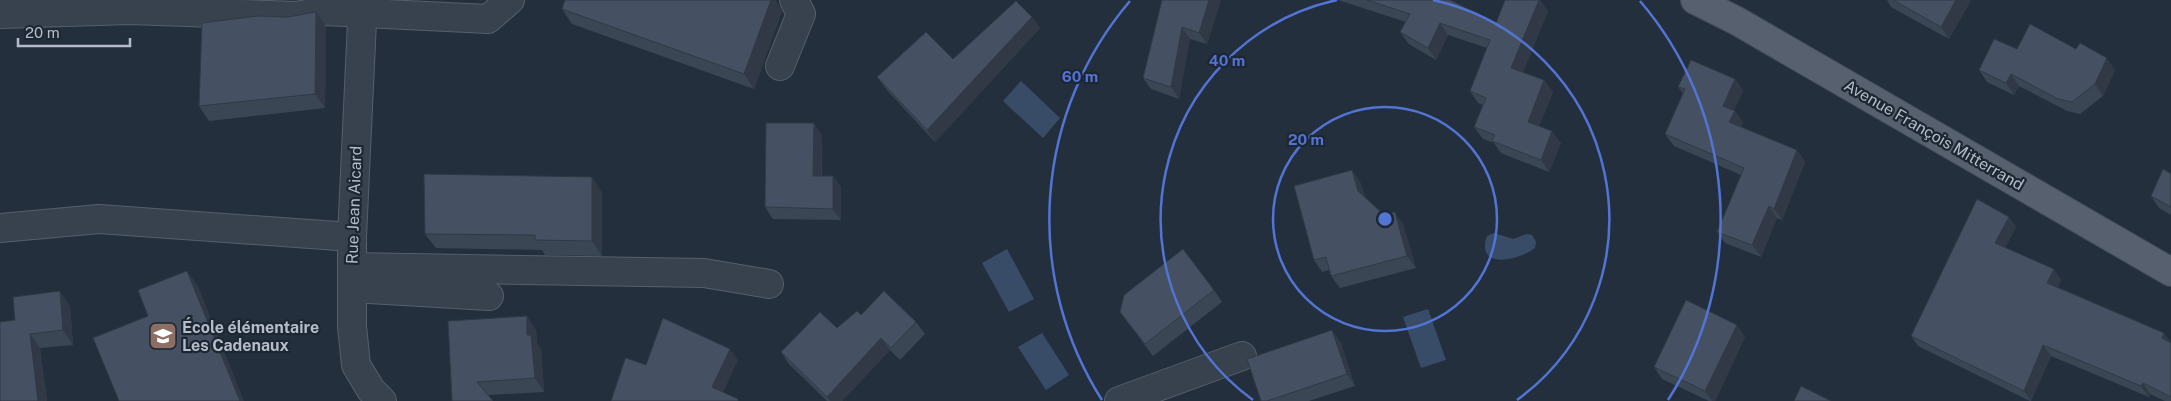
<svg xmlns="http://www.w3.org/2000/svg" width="2171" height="401" font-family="'Public Sans',sans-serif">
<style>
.water{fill:#394c67}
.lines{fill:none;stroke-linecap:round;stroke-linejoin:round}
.minor-casing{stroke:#565f6c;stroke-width:30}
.major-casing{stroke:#414a57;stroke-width:30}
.minor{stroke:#38414e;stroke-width:28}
.major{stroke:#56606e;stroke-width:28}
.wall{fill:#3b4654}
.shaded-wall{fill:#303945}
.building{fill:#455162;stroke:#303945}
.ring{fill:none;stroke:#5274d3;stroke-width:2.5}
.labels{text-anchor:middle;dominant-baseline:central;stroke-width:4.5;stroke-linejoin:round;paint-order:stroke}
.street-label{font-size:16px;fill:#b4bcc9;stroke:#1d2633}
.poi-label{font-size:16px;font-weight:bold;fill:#b4bcc9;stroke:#1d2633;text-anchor:start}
.centre{fill:#5274d3;stroke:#1d2633;stroke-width:2.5}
.ring-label{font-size:15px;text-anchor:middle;font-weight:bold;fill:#5274d3;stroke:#1d2633;stroke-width:4.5;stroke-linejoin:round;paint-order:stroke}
</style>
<rect width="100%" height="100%" fill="#242f3e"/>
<g class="water">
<polygon points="1021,81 1060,118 1043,138 1003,101"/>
<path d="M 1494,233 L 1513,239 L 1527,234 L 1532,235 L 1536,242 L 1535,248 C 1520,260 1475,271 1487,236 Z"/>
<polygon points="1007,249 1034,299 1009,312 982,263"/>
<polygon points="1428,309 1446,360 1421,368 1403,317"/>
<polygon points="1042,333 1069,375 1046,390 1018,347"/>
</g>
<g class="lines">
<defs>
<g id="minor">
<polyline points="363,0 352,237 352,326 356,365 371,390 382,401"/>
<polyline points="0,14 130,10 296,16 324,11 488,19 510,0"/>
<polyline points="780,66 801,14 794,0"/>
<polyline points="0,228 99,219 352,237"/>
<polyline points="352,267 704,273 769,284"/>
<polyline points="352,288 489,296"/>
<polyline points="1119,401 1242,356"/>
</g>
<polyline id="major" points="1695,0 1737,21 2171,272"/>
</defs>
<use href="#minor" class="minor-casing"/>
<use href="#major" class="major-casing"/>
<use href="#minor" class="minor"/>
<use href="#major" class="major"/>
</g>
<g class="wall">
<polygon points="565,0 775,0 782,11 754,89 572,24 562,9"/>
<polygon points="1162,0 1221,0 1207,44 1190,39 1179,99 1151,89 1143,78"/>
<polygon points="1338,0 1450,0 1496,23 1548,11 1523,72 1544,80 1553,92 1539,126 1561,143 1549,172 1501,153 1494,143 1483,139 1474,127 1483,105 1478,103 1470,91 1487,48 1448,35 1436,60 1409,44 1400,32 1406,22"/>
<polygon points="1887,0 1971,0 1949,39 1891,7"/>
<polygon points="316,12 326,27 325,108 209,121 199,106 288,17"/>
<polygon points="1032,17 1040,28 935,142 886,89 877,77 953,59"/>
<polygon points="2017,49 2115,70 2103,96 2080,114 2067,111 2019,86 2014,95 1987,82 1979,70"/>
<polygon points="1735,79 1743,91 1734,110 1743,122 1741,127 1797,150 1805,162 1782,220 1777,218 1761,257 1725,243 1717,232 1741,175 1674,146 1665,134 1683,93 1678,87"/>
<polygon points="822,135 822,176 833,176 841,187 841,220 773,219 765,207"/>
<polygon points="1352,170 1360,182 1365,197 1383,214 1403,224 1416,268 1340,288 1331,276 1330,270 1322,272 1314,260"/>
<polygon points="2171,174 2171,215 2159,208 2151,196"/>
<polygon points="602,192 602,256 545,255 542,250 436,248 425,234"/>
<polygon points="2009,217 2016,227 2005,248 2054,269 2061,280 2058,287 2164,333 2171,343 2171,401 2165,401 2150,394 2149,397 2051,356 2031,401 2030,401 1918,346 1911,336"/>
<polygon points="1214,290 1222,302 1153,356 1120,312"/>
<polygon points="70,306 73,345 40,348 47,401 0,401 15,320"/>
<polygon points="861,315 916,322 925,334 900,360 890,350 842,401 827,401 789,364 781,352 837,328"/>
<polygon points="536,330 537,344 541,349 544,392 488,395 452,401"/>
<polygon points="1745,337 1715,401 1709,401 1662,379 1654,367"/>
<polygon points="1340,341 1355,386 1309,401 1261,401"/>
</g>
<g class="shaded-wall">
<polygon points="771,0 775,0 782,11 754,89 744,74"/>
<polygon points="1209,0 1221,0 1207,44 1199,33"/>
<polygon points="1539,0 1540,0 1548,11 1520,80 1511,68"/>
<polygon points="1956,0 1971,0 1949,39 1941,27"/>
<polygon points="316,12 326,27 325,108 315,94"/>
<polygon points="1032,17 1040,28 935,142 927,130"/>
<polygon points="1440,23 1448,35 1436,60 1428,48"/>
<polygon points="1182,27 1190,39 1179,99 1171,87"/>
<polygon points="2107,58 2115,70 2103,96 2095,84"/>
<polygon points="2011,74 2019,86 2014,95 2006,83"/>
<polygon points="1735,79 1743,91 1731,117 1723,106"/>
<polygon points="1544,80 1553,92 1536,134 1528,122"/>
<polygon points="1735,111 1743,122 1738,134 1729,122"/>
<polygon points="814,123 822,135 821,187 813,176"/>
<polygon points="1552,131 1561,143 1549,172 1541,160"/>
<polygon points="1797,150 1805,162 1782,220 1774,209"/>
<polygon points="1352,170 1360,182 1366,203 1358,191"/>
<polygon points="833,176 841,187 841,220 833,209"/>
<polygon points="592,177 602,192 602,256 592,241"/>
<polygon points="1769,206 1777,218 1761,257 1752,245"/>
<polygon points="1395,212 1403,224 1416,268 1407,256"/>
<polygon points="2009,217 2016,227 2002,254 1995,243"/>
<polygon points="2054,269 2061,280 2055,293 2047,283"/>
<polygon points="187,271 198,286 244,401 240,401"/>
<polygon points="60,291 70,306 73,345 63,330"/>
<polygon points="527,316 536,330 537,344 541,349 544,392 535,378 527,335"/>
<polygon points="1737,325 1745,337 1715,401 1712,401 1705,391"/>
<polygon points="1332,330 1340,341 1355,386 1347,374"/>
<polygon points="2164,333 2171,343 2162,338"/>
<polygon points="30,334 40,348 47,401 38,401"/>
<polygon points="881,338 890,350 842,401 830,401 827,397"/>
<polygon points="2043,345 2051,356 2031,401 2024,391"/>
<polygon points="730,349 738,360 720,399 712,387"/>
<polygon points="2143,383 2150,394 2149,397 2141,386"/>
</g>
<g class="building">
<polygon points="565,0 771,0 744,74 562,9"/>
<polygon points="1162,0 1209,0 1199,33 1182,27 1171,87 1143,78"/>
<polygon points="1367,0 1450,0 1496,23 1505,0 1539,0 1511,68 1544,80 1528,122 1552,131 1541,160 1492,141 1495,135 1474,127 1486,98 1470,91 1490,40 1440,23 1428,48 1400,32 1410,14"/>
<polygon points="1893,0 1956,0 1941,27"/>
<polygon points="1016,1 1032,17 927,130 877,77 926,32 953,59"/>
<polygon points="316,12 315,94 199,106 202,23 258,16 288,17"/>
<polygon points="2030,24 2076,49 2080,43 2107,58 2095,84 2072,102 2058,99 2011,74 2006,83 1979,70 1994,39 2017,49"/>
<polygon points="1691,60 1735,79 1723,106 1735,111 1729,122 1797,150 1774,209 1769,206 1752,245 1717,232 1744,168 1665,134 1685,89 1678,87"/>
<polygon points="766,123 814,123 813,176 833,176 833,209 765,207"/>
<polygon points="2163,169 2171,174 2171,207 2151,196"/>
<polygon points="1352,170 1358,191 1383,214 1395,212 1407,256 1331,276 1326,257 1314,260 1294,186"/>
<polygon points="424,174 592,177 592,241 535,240 535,235 425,234"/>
<polygon points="1977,199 2009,217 1995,243 2054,269 2047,283 2164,333 2162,338 2171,343 2171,397 2143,383 2141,386 2043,345 2024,391 1911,336"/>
<polygon points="1183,249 1214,290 1145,344 1120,312 1124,295"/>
<polygon points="187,271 240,401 119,401 93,338 148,316 138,290"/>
<polygon points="60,291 63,330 30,334 38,401 0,401 0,322 15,320 13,297"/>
<polygon points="884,291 916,322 891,348 881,338 827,397 781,352 820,312 837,328 857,311 861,315"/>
<polygon points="1686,300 1737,325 1705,391 1654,367"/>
<polygon points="527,316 527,335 531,335 535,378 477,382 493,401 452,401 448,321"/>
<polygon points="663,318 730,349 712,387 738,399 738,401 611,401 625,359 626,358 646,365"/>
<polygon points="1332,330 1347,374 1267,401 1261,401 1247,359"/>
<polygon points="1801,386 1831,401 1794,401"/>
</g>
<g class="ring">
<circle cx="1385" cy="219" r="112"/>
<path d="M1253 400A224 224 0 0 1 1337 0M1433 0A224 224 0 0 1 1517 400"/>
<path d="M1102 400A336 336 0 0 1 1130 1M1640 1A336 336 0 0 1 1668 400"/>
</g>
<defs>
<symbol id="school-square" viewBox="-11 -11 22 22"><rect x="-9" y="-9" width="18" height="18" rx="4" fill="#8d6e63" stroke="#1d2633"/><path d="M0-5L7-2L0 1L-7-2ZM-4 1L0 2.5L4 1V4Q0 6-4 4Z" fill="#fff"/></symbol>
</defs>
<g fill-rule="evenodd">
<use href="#school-square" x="147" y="320" width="32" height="32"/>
</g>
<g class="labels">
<g class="street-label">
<text transform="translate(1934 135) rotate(30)">Avenue François Mitterrand</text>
<text transform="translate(354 205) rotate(-88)">Rue Jean Aicard</text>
</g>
<g class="poi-label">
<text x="182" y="327">École élémentaire<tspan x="182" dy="18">Les Cadenaux</tspan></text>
</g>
</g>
<circle cx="1385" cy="219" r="8" class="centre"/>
<g class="ring-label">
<text x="1227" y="66">40 m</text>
<text x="1080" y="82">60 m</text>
<text x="1306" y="145">20 m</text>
</g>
<path d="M18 38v8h112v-8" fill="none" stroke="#b4bcc9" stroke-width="2.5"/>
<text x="25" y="38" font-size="15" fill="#b4bcc9" stroke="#1d2633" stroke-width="4" paint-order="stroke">20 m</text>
</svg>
